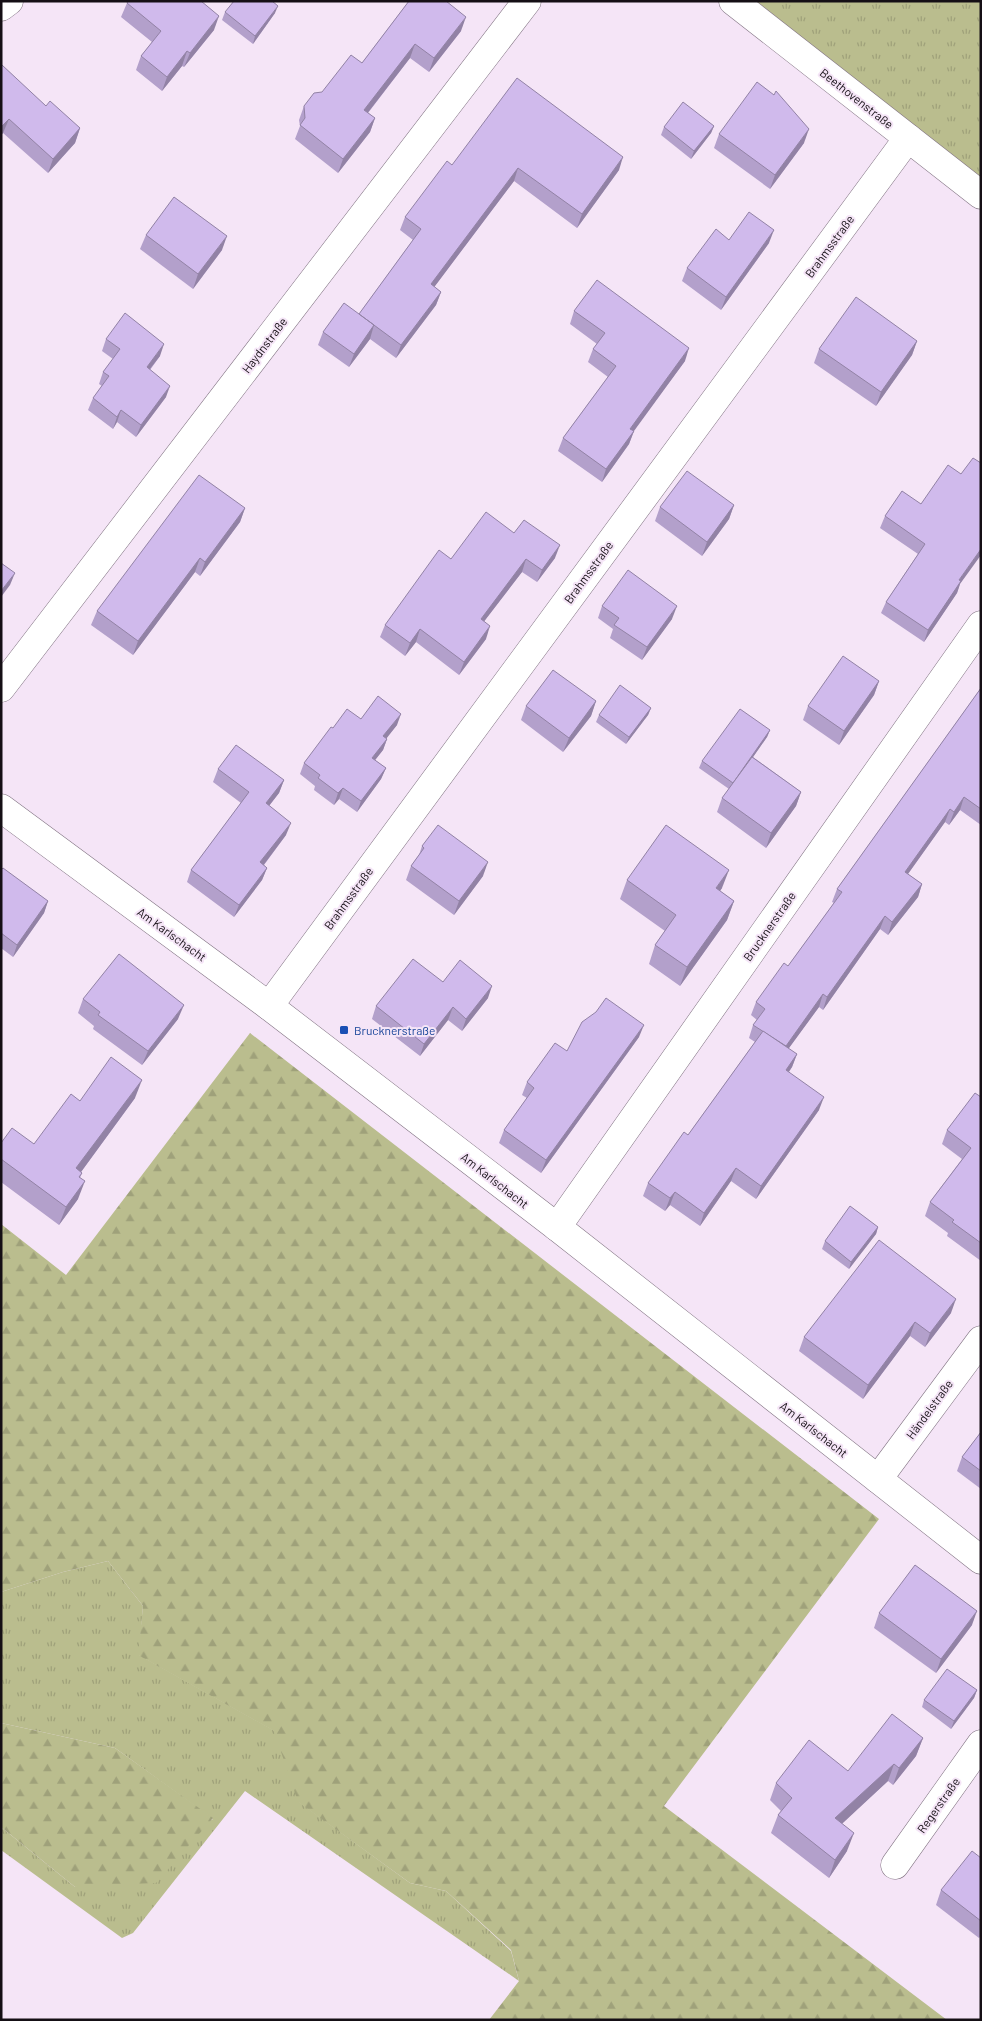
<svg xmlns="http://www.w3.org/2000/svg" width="982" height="2021" font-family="Barlow,sans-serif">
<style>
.grass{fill:url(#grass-tufts)}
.forest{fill:url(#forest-firs)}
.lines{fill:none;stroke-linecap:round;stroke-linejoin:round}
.street-casing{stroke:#827483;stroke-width:29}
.street{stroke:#fff;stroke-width:28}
.wall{fill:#b3a0cb}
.shaded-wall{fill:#9282a5}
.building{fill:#d0baec;stroke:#9282a5}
.transit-dot{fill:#1a4fb4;stroke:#f5e5f7;stroke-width:2}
.labels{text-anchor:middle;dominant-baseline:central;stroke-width:4;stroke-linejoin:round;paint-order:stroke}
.street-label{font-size:12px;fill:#150f15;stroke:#f5e5f7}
.transit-label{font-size:12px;fill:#164399;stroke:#f5e5f7;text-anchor:start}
</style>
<defs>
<pattern id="grass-tufts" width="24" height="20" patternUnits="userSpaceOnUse" patternTransform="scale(1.25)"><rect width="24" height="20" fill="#babd8e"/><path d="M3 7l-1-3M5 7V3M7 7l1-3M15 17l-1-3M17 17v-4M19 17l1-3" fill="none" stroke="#9fa17a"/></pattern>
<pattern id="forest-firs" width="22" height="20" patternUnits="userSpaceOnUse" patternTransform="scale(1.25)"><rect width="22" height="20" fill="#babd8e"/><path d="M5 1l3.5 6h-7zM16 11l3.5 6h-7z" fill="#9fa17a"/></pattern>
</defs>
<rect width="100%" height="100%" fill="#f5e5f7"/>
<g class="grass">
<polygon points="756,1 981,1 981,181"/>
<polygon points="108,1561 143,1606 139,1655 275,1731 299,1802 410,1883 446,1891 511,1951 519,1981 245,1791 133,1933 122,1938 1,1850 1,1827 75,1887 213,1819 115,1748 1,1723 1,1592 63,1572"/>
</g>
<g class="forest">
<polygon points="250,1033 879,1519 664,1806 947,2020 489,2020 519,1981 511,1950 446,1891 410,1883 298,1802 274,1731 138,1655 143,1606 108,1561 63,1572 1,1592 1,1224 66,1275"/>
<polygon points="1,1723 115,1748 213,1818 156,1883 75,1887 1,1827"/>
</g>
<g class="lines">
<defs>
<g id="street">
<polyline points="733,1 981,195"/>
<polyline points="1,7 9,1"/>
<polyline points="1,688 527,1"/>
<polyline points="1,808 269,1006 557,1227 981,1560"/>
<polyline points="269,1006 908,138"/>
<polyline points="557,1227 981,625"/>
<polyline points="878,1479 981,1340"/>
<polyline points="895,1865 981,1744"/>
</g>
</defs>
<use href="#street" class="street-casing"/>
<use href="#street" class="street"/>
</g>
<g class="wall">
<polygon points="409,1 461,31 429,72 410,58 368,113 375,118 370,132 338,173 295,139 300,126 299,120 304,106 362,63"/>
<polygon points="127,3 214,30 184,67 182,66 162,91 136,70 141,56 152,42 121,17"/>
<polygon points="225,12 275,13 253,44 222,20"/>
<polygon points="1,66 46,106 80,128 75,143 48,173 3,133 1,135"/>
<polygon points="714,126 711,133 691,159 661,135 664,127"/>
<polygon points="719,134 804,143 770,189 714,148"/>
<polygon points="452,165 619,170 577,228 514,181 434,287 441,292 436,305 396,358 370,339 349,367 318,345 323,332 359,314 413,240 400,230 405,217"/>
<polygon points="146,235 222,250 193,289 140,249"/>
<polygon points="769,243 721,310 682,281 687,268"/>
<polygon points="574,311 685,361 633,431 634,431 629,444 602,482 558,451 563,438 608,377 588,362 593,349 597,344 570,324"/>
<polygon points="106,339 160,356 150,370 166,397 136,437 117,422 113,429 88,410 93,398 102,386 99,384 103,372 113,359 102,351"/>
<polygon points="917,341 912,355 876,406 814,363 819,349"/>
<polygon points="902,491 960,584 957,593 924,642 881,613 886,602 918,554 880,528 885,516"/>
<polygon points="734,505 729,519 702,556 655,521 660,507"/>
<polygon points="245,508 240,522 200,576 195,572 133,655 91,625 97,611"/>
<polygon points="514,533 555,558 537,582 522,572 484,621 486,639 459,675 416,642 405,656 380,637 385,625 451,559"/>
<polygon points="602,606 672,619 642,660 610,638 613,629 598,618"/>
<polygon points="879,681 874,695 839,745 803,720 808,706"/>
<polygon points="981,688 981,825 960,810 949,825 945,822 908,874 922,884 918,897 888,935 880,929 823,1010 819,1007 788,1049 797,1054 792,1067 789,1072 819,1110 756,1199 731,1181 700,1226 670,1205 665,1211 643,1196 648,1183 688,1135 755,1042 749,1038 753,1025 757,1020 751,1015 756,1002 788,966 834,903 832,902 837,889"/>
<polygon points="596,701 591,716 563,752 521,720 526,706"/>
<polygon points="651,708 648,715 626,744 596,722 599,715"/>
<polygon points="361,719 397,725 386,738 387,739 383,750 375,760 386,768 381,779 357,812 339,799 334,805 314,790 315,786 300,774 304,763 333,728"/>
<polygon points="770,730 767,737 753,757 801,792 796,806 766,848 717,812 722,798 729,789 699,768 702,761"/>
<polygon points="218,769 284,780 279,793 269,806 286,835 264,865 267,868 262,880 234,917 187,882 191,870 241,803 213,782"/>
<polygon points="422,846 483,876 454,915 406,880 411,866 419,855"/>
<polygon points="1,870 48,901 44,913 13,957 1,948"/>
<polygon points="627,880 722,888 720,891 734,901 727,920 680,986 649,964 655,945 665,931 620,899"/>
<polygon points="443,982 488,998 462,1031 448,1020 420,1056 372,1019 376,1006"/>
<polygon points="83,999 178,1019 142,1065 93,1029 94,1026 78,1013"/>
<polygon points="639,1037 541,1173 499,1143 504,1130 527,1098 522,1095 527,1082 567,1051"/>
<polygon points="981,1097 981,1261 947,1236 948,1233 925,1216 930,1202 962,1159 942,1144 947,1130"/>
<polygon points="135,1098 81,1172 82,1173 80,1178 78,1199 59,1225 1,1182 1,1143 34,1144 80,1101"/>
<polygon points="878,1227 876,1234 849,1269 822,1249 825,1241"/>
<polygon points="951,1313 925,1347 910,1336 863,1399 799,1351 804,1337"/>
<polygon points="981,1432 981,1489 957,1471 962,1457"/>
<polygon points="879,1613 972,1625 936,1673 874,1628"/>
<polygon points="977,1690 974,1698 951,1729 922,1707 924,1700"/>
<polygon points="923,1738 916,1756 893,1785 888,1781 842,1823 847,1851 829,1878 771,1833 778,1815 781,1811 770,1800 776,1783 848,1771"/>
<polygon points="981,1858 981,1936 979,1938 936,1905 941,1890"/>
</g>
<g class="shaded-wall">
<polygon points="278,6 275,13 253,44 255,36"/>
<polygon points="219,16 214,30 184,67 190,53"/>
<polygon points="466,17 461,31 429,72 434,58"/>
<polygon points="415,44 410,58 359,124 364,110"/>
<polygon points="187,51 182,66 162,91 167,77"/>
<polygon points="375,118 370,132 338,173 343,159"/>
<polygon points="9,119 3,133 1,135 1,127"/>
<polygon points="714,126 711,133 691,159 694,151"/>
<polygon points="80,128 75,143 48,173 53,159"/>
<polygon points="809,129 804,143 770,189 775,175"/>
<polygon points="623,157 619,170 577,228 582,214"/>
<polygon points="518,168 514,181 426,298 431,284"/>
<polygon points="774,230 769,243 721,310 726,297"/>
<polygon points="227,236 222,250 193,289 198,274"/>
<polygon points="441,292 436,305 396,358 401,345"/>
<polygon points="374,325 370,339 349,367 354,354"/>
<polygon points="917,341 912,355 876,406 881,392"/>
<polygon points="164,344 160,356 142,379 147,367"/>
<polygon points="689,348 685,361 626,442 630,429"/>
<polygon points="170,386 166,397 136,437 141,425"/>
<polygon points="121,410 117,422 113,429 117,417"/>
<polygon points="634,431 629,444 602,482 606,469"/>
<polygon points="734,505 729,519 702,556 707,542"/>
<polygon points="245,508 240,522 200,576 205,562"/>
<polygon points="560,545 555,558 537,582 542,570"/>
<polygon points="981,549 981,555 960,584 957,593 924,642 928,630 959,580"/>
<polygon points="200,558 195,572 133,655 138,641"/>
<polygon points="526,559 522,572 476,632 481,619"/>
<polygon points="15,573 10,585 1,597 1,591"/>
<polygon points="677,606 672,619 642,660 647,647"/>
<polygon points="490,626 486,639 459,675 464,662"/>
<polygon points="420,629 416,642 405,656 410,643"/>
<polygon points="879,681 874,695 839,745 844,731"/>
<polygon points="596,701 591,716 563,752 569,738"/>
<polygon points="651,708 648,715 626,744 629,737"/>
<polygon points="401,714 397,725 379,748 383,736"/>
<polygon points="770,730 767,737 730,790 733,783"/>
<polygon points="387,739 383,750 368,769 372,758"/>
<polygon points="386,768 381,779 357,812 361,801"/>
<polygon points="284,780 279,793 261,816 266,803"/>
<polygon points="343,788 339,799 334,805 338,793"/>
<polygon points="801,792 796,806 766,848 771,833"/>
<polygon points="964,797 960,810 949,825 954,812"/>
<polygon points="950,809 945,822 900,885 905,872"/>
<polygon points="291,823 286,835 256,875 260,862"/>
<polygon points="488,862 483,876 454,915 459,901"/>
<polygon points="267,868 262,880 234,917 239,905"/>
<polygon points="729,870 722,888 709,907 716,888"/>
<polygon points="922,884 918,897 888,935 892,922"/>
<polygon points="48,901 44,913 13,957 17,945"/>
<polygon points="734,901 727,920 680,986 687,967"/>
<polygon points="885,916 880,929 823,1010 827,997"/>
<polygon points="492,986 488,998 462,1031 466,1019"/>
<polygon points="823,994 819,1007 781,1059 786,1046"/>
<polygon points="184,1005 178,1019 142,1065 148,1051"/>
<polygon points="453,1007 448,1020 420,1056 424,1044"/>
<polygon points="644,1025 639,1037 541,1173 546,1160"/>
<polygon points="797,1054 792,1067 781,1083 786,1070"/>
<polygon points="142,1080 135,1098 70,1187 76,1168"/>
<polygon points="824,1097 819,1110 756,1199 761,1186"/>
<polygon points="736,1168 731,1181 700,1226 704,1213"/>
<polygon points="85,1181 78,1199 59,1225 66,1207"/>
<polygon points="675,1192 670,1205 665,1211 670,1198"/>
<polygon points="878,1227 876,1234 849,1269 851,1262"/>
<polygon points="956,1299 951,1313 925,1347 930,1333"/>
<polygon points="915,1322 910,1336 863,1399 868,1385"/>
<polygon points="977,1611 972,1625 936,1673 941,1659"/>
<polygon points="977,1690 974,1698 951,1729 954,1721"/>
<polygon points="923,1738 916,1756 893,1785 899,1768"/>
<polygon points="894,1764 888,1781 829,1836 835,1818"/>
<polygon points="854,1833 847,1851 829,1878 835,1860"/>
</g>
<g class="building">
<polygon points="128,1 201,1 219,16 190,53 187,51 167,77 141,56 161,31 127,3"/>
<polygon points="234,1 272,1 278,6 255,36 225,12"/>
<polygon points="409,1 446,1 466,17 434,58 415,44 364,110 375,118 343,159 300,125 305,118 304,106 314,93 322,92 351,55 362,63"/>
<polygon points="2,65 46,106 50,101 80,128 53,159 9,119 1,127 1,66"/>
<polygon points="517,78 623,157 582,214 518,168 431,284 441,292 401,345 359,314 374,325 354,354 323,332 344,303 359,314 421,229 405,217 447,161 452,165"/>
<polygon points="757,82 774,95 776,91 809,129 775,175 719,134"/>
<polygon points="683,102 714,126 694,151 664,127"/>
<polygon points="174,197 227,236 198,274 146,235"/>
<polygon points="749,212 774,230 726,297 687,268 716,229 729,240"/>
<polygon points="597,280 689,348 630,429 634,431 606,469 563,438 616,366 593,349 605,333 574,311"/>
<polygon points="856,297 917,341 881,392 819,349"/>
<polygon points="125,313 164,344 147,367 170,386 141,425 121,410 117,417 93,398 109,376 103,372 120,349 106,339"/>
<polygon points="973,458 981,463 981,549 959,580 961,581 928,630 886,602 925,544 885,516 902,491 921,504 948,465 961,474"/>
<polygon points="687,471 734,505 707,542 660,507"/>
<polygon points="199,475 245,508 205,562 200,558 138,641 97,611"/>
<polygon points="486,512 514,533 524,520 560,545 542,570 526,559 481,619 490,626 464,662 420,629 410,643 385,625 439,550 451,559"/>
<polygon points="1,563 15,573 1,591"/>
<polygon points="628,570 677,606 647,647 614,625 619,618 602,606"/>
<polygon points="843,656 879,681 844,731 808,706"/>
<polygon points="553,670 596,701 569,738 526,706"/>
<polygon points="620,685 651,708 629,737 599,715"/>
<polygon points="981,688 981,809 964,797 954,812 950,809 905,872 922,884 892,922 885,916 827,997 823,994 786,1046 753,1025 765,1009 756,1002 784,963 788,966 842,892 837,889"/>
<polygon points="378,696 401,714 383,736 387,739 372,758 386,768 361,801 343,788 338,793 318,778 320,775 304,763 331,727 333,728 347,709 361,719"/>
<polygon points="740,709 770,730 733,783 702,761"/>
<polygon points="236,745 284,780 266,803 291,823 260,862 267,868 239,905 191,870 249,792 218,769"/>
<polygon points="752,757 801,792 771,833 722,798"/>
<polygon points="438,825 488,862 459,901 411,866 424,848 422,846"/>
<polygon points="666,825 729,870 716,888 734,901 687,967 655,945 676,915 627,880"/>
<polygon points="3,868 48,901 17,945 1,933 1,870"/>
<polygon points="119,954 184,1005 148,1051 98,1015 100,1012 83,999"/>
<polygon points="413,959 443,982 460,960 492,986 466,1019 453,1007 424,1044 376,1006"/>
<polygon points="606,998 644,1025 546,1160 504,1130 534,1088 527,1082 555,1043 567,1051 582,1022 596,1012"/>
<polygon points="763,1031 797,1054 786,1070 824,1097 761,1186 736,1168 704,1213 675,1192 670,1198 648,1183 684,1132 688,1135"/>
<polygon points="111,1057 142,1080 76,1168 82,1173 79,1177 85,1181 66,1207 1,1159 1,1143 12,1128 34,1144 71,1094 80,1101"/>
<polygon points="975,1093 981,1097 981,1243 952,1222 954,1220 930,1202 971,1148 947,1130"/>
<polygon points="850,1206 878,1227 851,1262 825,1241"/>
<polygon points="879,1240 956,1299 930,1333 915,1322 868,1385 804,1337"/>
<polygon points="981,1432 981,1471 962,1457"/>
<polygon points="915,1565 977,1611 941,1659 879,1613"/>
<polygon points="947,1669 977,1690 954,1721 924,1700"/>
<polygon points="892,1714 923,1738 899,1768 894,1764 835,1818 854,1833 835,1860 778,1815 792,1798 776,1783 809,1740 848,1771"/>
<polygon points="972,1851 981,1858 981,1921 941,1890"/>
</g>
<rect class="transit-dot" x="339" y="1025" width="10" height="10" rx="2.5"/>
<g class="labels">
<g class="street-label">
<text transform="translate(857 98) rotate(38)">Beethovenstraße</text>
<text transform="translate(829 246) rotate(-54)">Brahmsstraße</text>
<text transform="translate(264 345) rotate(-53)">Haydnstraße</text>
<text transform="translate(588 572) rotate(-54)">Brahmsstraße</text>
<text transform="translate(348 898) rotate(-54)">Brahmsstraße</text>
<text transform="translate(769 926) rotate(-55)">Brucknerstraße</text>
<text transform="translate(172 934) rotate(36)">Am Karlschacht</text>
<text transform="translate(495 1180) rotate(38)">Am Karlschacht</text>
<text transform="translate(929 1409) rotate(-54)">Händelstraße</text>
<text transform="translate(814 1429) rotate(38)">Am Karlschacht</text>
<text transform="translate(938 1805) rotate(-55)">Regerstraße</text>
</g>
<g class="transit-label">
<text x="354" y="1030">Brucknerstraße</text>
</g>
</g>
<rect width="982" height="2021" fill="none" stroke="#150f15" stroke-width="5"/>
</svg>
